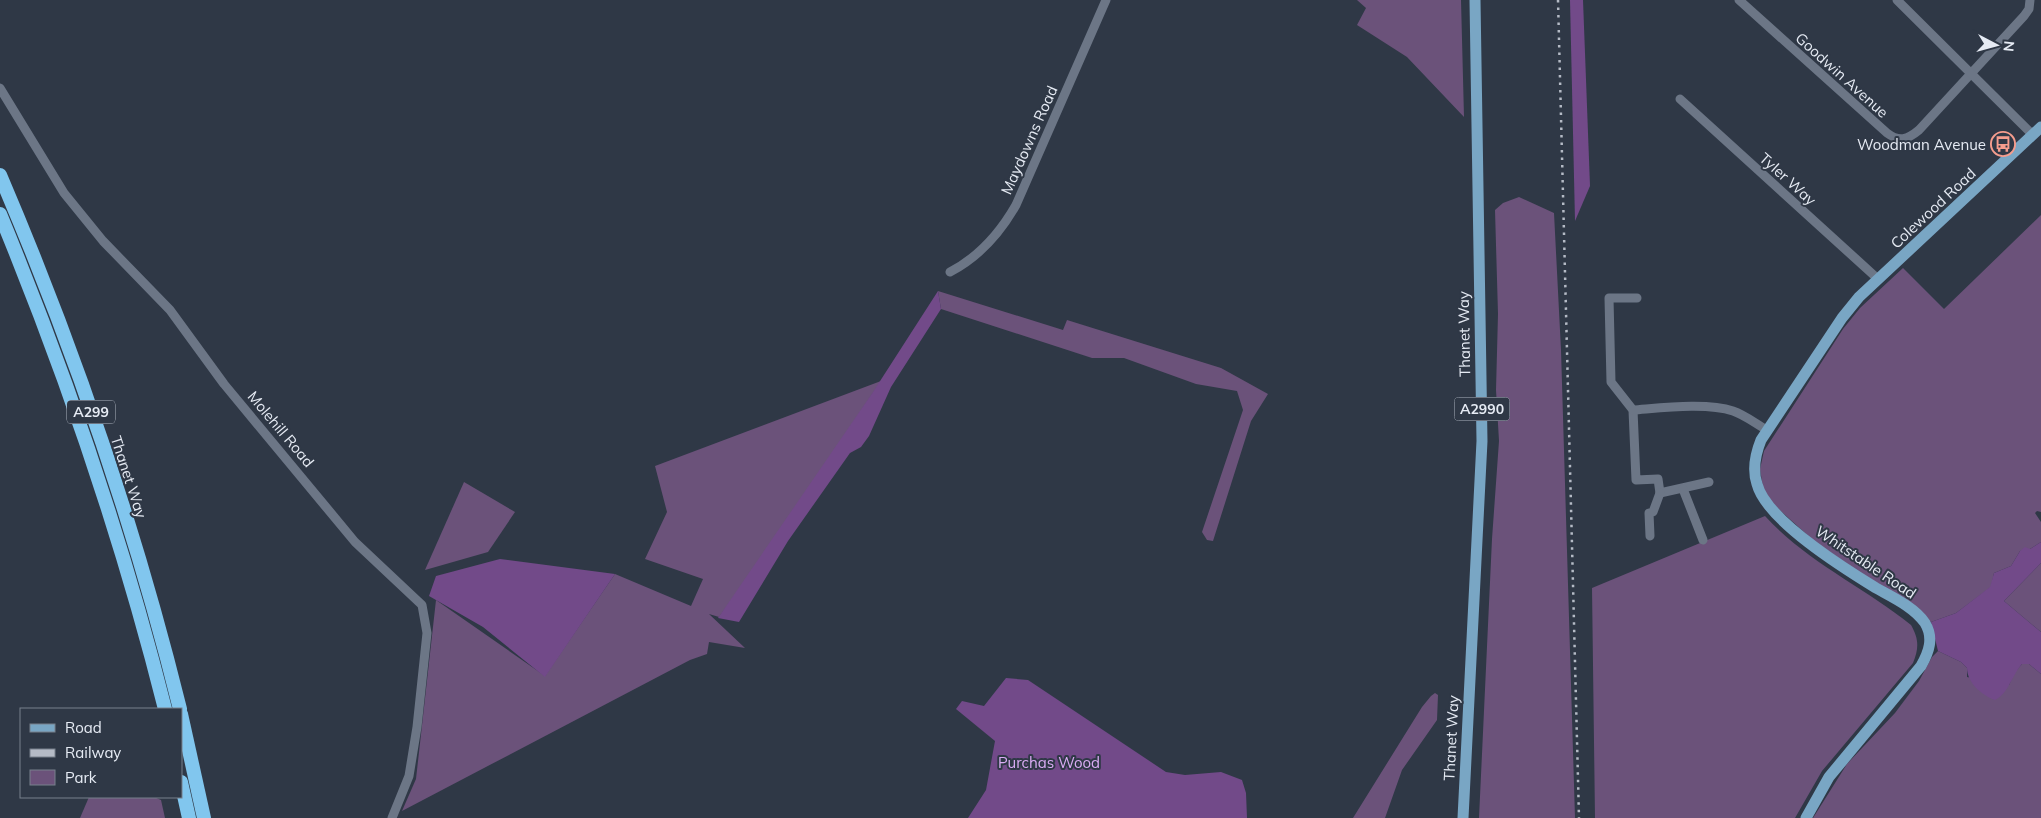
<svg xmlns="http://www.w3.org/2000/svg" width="2041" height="818" font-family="Mulish,sans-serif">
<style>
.green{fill:#6b527a}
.forest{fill:#724a89}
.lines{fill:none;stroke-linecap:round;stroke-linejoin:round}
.minor{stroke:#6c7686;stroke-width:9}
.major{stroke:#79a6c4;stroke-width:11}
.highway{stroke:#81c6ee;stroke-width:14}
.rail{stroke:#b5bbc6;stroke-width:2.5;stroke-dasharray:2.5 5;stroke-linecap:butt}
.labels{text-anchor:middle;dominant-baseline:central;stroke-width:4;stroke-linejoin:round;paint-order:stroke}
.shield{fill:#2f3846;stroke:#afb5c0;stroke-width:1}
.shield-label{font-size:14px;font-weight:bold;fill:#e6ebf4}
.street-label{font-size:15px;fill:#e6ebf4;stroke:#2f3846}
.poi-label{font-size:15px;fill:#e6ebf4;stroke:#2f3846;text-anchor:end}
.park-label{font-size:15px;fill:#daacf4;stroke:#2f3846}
</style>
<rect width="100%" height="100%" fill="#2f3846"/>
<g class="green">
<polygon points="1357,0 1461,0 1464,117 1407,57 1357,25 1366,8"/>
<polygon points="1519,197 1554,213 1561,350 1575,818 1479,818 1492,539 1499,441 1496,390 1498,314 1495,210 1503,203"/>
<polygon points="2041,215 2041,512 2037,511 2035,513 2041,522 2041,542 2030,549 2020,551 2011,566 1994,573 1991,587 1956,613 1931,622 1814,541 1772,503 1763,488 1760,469 1764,451 1843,329 1860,308 1903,268 1944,309"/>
<polygon points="938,291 1063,330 1067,320 1221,368 1268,394 1251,421 1213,541 1207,540 1202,532 1243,410 1237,391 1196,384 1124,358 1092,358 941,309"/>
<polygon points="881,381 754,569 719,617 709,614 745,648 709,642 707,654 690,660 402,811 416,779 436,600 545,676 615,574 691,606 703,579 645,559 667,512 655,466"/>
<polygon points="464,482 515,512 488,552 425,570"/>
<path d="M 1765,516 C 1808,563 1863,586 1911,625 C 1919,639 1919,648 1913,663 L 1822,771 L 1795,818 L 1595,818 L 1592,588 Z"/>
<polygon points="2041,563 2041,632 2004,601"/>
<polygon points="1938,651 1961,662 1967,668 1967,677 2009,685 2015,672 2022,664 2029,664 2041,674 2041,818 1813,818 1847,764 1895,713 1919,681 1932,657"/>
<polygon points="1435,693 1438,695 1437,720 1402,770 1385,818 1353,818 1422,707 1431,696"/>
<polygon points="89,797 154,797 161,800 165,818 80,818"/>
</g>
<g class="forest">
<polygon points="1570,0 1583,0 1590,186 1575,221"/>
<polygon points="938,291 941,309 891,387 869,436 861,447 850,453 788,541 739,622 718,618 873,392"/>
<path d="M 2041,542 L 2041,563 L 2004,601 L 2041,632 L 2041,674 L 2029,664 L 2022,664 C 2012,675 2009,693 1995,700 C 1981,695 1967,682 1967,668 L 1961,662 L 1938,651 L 1931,622 L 1956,613 L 1990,587 L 1994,573 L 2011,566 L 2020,551 L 2025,547 L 2030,549 Z"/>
<polygon points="500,559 615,574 545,677 483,627 429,596 436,576"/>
<polygon points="1006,678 1028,680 1166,772 1185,775 1221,772 1242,780 1246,793 1247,818 968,818 986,790 995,741 956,709 962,701 984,706"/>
</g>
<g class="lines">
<g class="minor">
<path d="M 1739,0 L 1887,133 C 1899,142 1907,140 1919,130 L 2024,16 L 2029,9 L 2030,0"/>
<polyline points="1897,0 2033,135"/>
<polyline points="0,88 64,193 103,241 170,310 224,384 355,542 422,605 427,633 417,727 409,776 392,818"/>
<polyline points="1680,99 1878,279"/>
<path d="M 950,272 C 979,257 1000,233 1016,205 L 1106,0"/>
<polyline points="1637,298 1609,298 1611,382 1633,410 1636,480 1658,479 1660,493 1709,482"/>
<path d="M 1633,410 C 1660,408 1707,402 1733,411 C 1745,415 1756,424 1767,430"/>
<polyline points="1683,489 1703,540"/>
<polyline points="1650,536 1649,513 1653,512 1660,493"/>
</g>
<g class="major">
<polyline points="1463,818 1482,441 1475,0"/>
<path d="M 1806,818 L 1829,777 L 1921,666 C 1929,652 1934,638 1925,623 C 1914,607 1892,597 1876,588 C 1845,569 1766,520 1757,484 C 1752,469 1755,455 1761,440 L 1842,318 L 1859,297 L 2041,127"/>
</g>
<g class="highway">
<path d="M 0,175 C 74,348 135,527 180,709"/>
<path d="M 0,214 C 66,374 123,542 165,709"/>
<polyline points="181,714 204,818"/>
<polyline points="181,782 189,818"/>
</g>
<polyline class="rail" points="1558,0 1579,818"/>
</g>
<defs>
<symbol id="bus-ring" viewBox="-11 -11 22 22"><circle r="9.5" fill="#2f3846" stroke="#f59d8e" stroke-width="1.5"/><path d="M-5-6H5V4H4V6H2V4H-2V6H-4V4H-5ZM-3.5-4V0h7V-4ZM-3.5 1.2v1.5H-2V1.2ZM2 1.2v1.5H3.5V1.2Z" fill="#f59d8e"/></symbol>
</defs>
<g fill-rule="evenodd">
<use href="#bus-ring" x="1989" y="130" width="28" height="28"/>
</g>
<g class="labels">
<g class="shield">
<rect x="1454.5" y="397.5" width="55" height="23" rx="4"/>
<rect x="67" y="400.5" width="48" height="23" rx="4"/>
</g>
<g class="shield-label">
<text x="1482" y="409">A2990</text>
<text x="91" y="412">A299</text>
</g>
<g class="street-label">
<text transform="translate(1842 75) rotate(42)">Goodwin Avenue</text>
<text transform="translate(1029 140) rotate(-66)">Maydowns Road</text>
<text transform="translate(1788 179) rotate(42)">Tyler Way</text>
<text transform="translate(1933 208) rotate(-43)">Colewood Road</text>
<text transform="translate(1464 334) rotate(-91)">Thanet Way</text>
<text transform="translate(281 429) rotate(50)">Molehill Road</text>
<text transform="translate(129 477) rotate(72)">Thanet Way</text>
<text transform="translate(1866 562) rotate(34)">Whitstable Road</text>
<text transform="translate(1451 738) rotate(-87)">Thanet Way</text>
</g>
<g class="poi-label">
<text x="1986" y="144">Woodman Avenue</text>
</g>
<g class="park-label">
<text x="1049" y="762">Purchas Wood</text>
</g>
</g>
<rect x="20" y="708" width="162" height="90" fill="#2f3846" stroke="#78808c"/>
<rect x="30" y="724" width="25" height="8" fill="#79a6c4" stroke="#78808c"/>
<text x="65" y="733" font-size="15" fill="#e6ebf4">Road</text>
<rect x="30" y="749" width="25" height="8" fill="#b5bbc6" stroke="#78808c"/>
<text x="65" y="758" font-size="15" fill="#e6ebf4">Railway</text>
<rect x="30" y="770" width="25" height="15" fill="#6b527a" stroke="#78808c"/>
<text x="65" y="783" font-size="15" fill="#e6ebf4">Park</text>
<g transform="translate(1996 45) rotate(96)" stroke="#2f3846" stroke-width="4" paint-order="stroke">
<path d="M0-4L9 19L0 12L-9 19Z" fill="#e6ebf4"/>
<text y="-8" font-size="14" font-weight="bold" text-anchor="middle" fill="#e6ebf4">N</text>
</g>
</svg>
